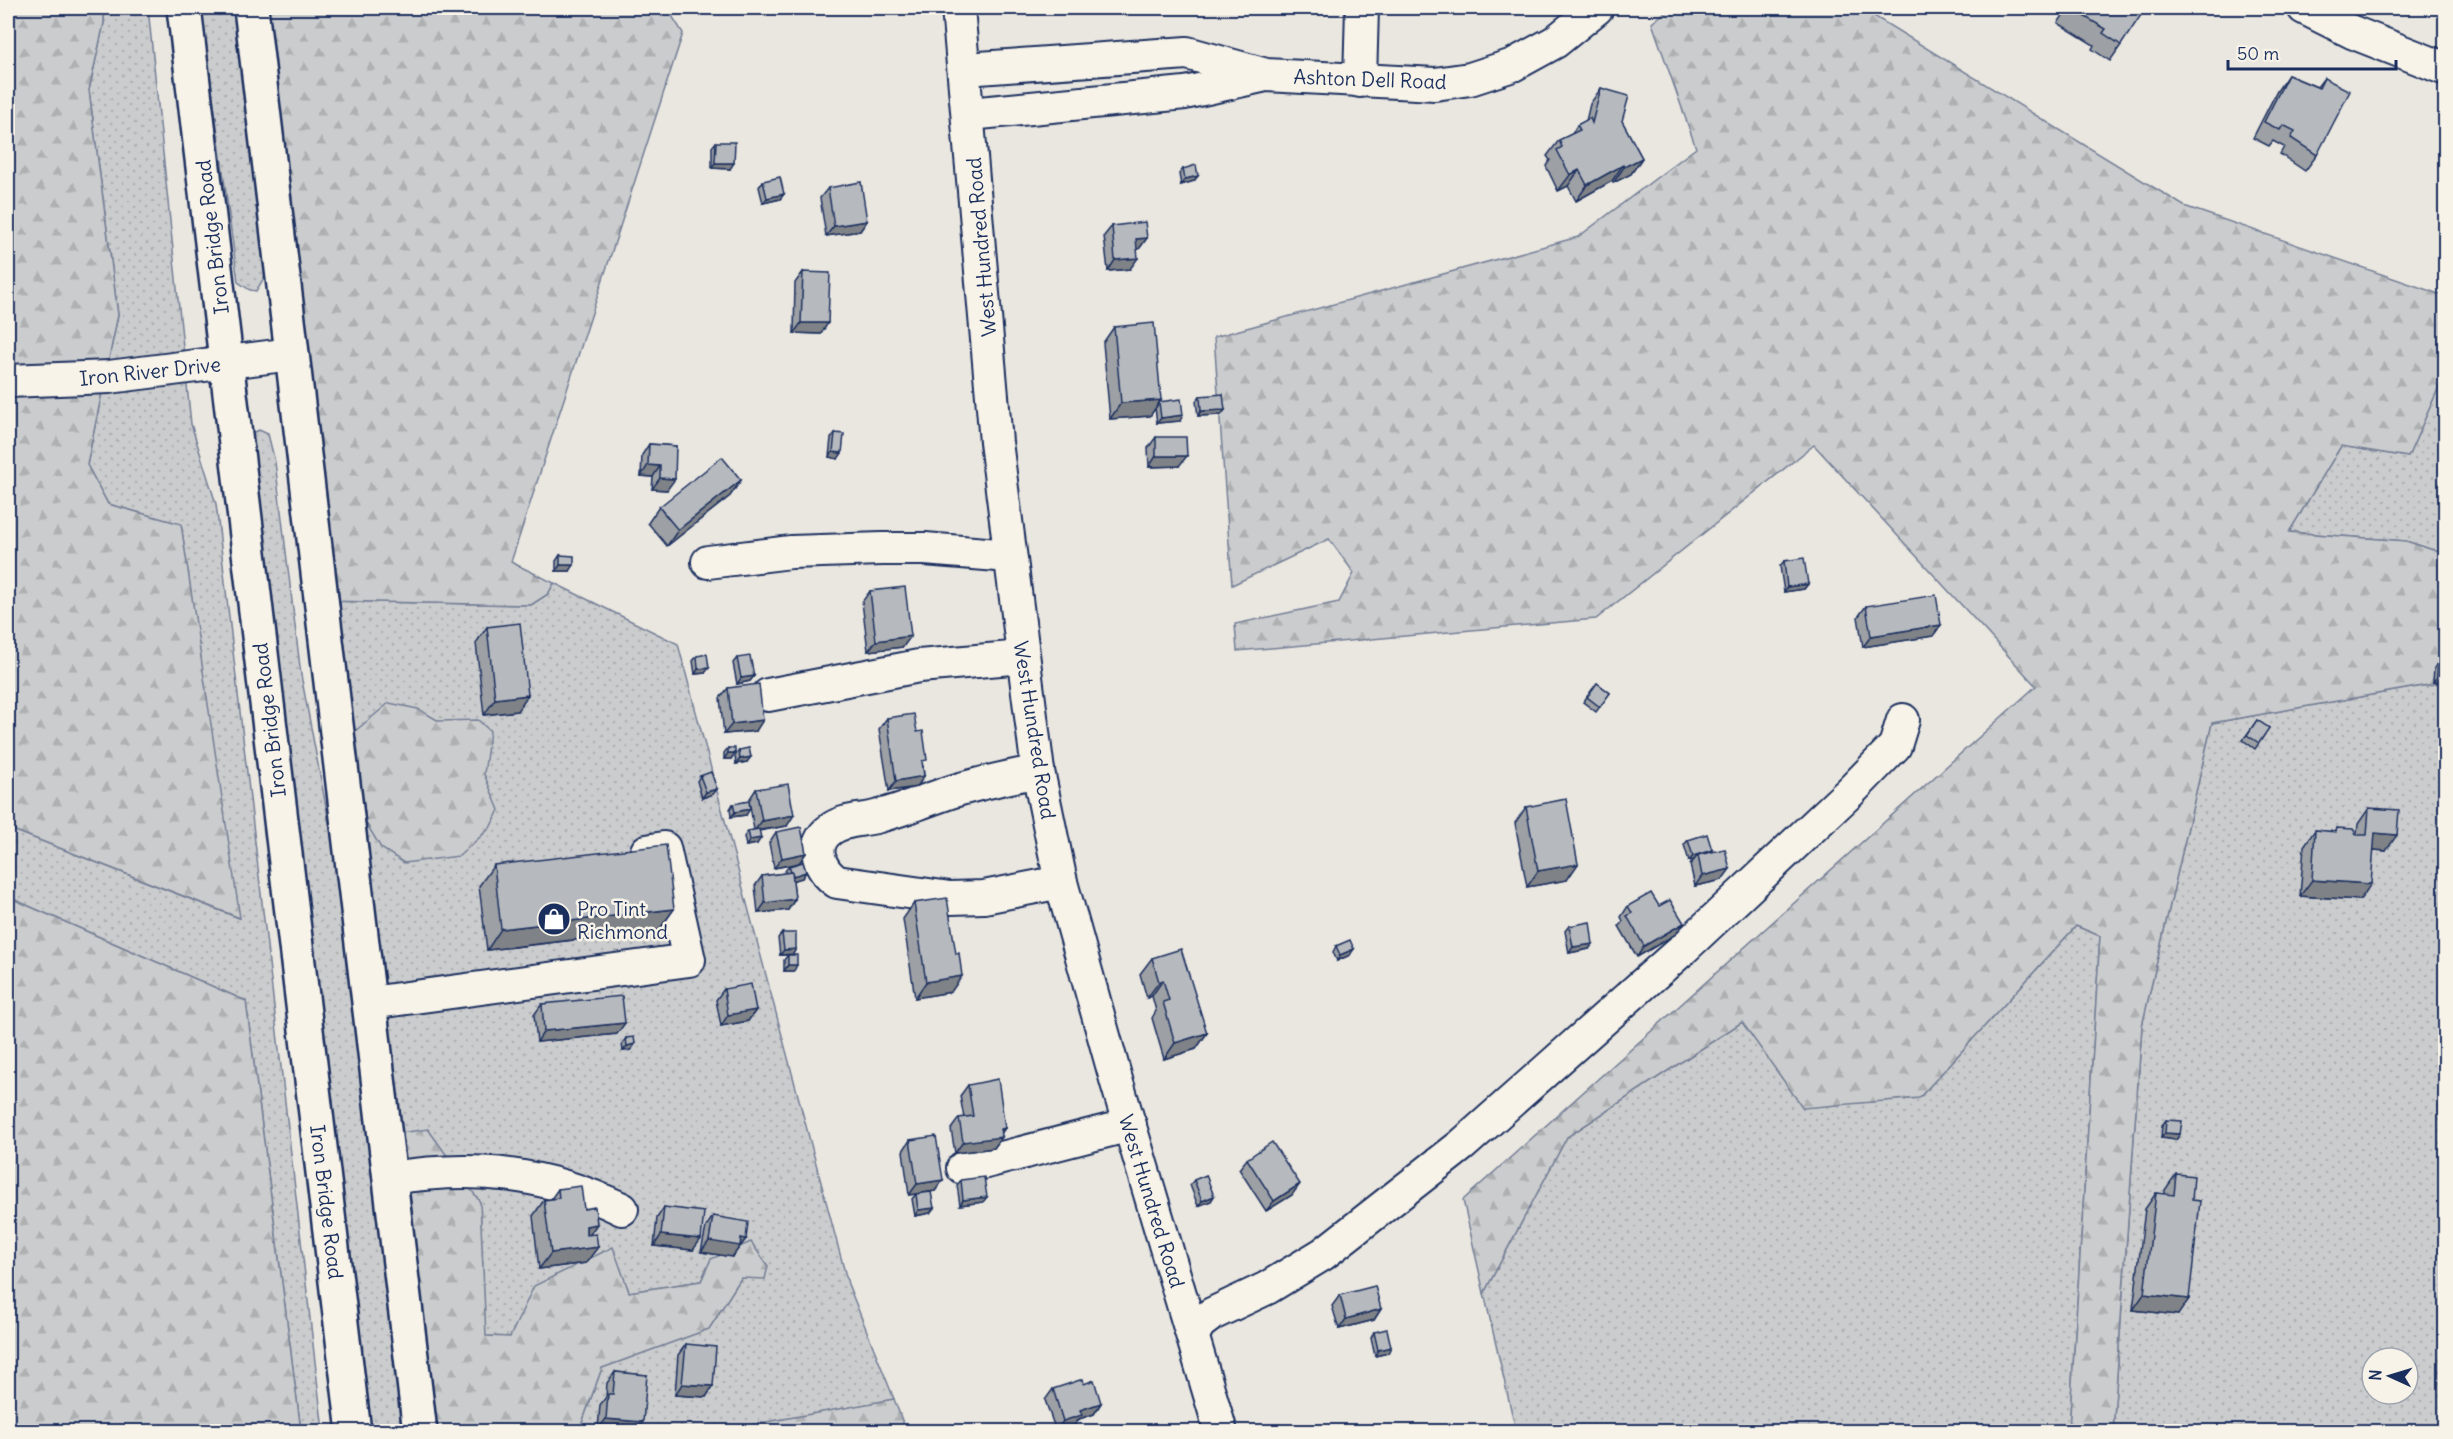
<svg xmlns="http://www.w3.org/2000/svg" width="2453" height="1439" font-family="Delius,sans-serif">
<style>
.grass{fill:url(#grass-dots);stroke:#737e96;stroke-width:1.5;fill-rule:evenodd}
.forest{fill:url(#forest-firs);stroke:#737e96;stroke-width:1.5}
.lines{fill:none;stroke-linecap:round;stroke-linejoin:round}
.minor-casing{stroke:#1b2f5e;stroke-width:36}
.major-casing{stroke:#1b2f5e;stroke-width:38}
.minor{stroke:#f7f3e8;stroke-width:32}
.major{stroke:#f7f3e8;stroke-width:33}
.wall{fill:#9da0a4;stroke:#1b2f5e;stroke-width:1.5}
.shaded-wall{fill:#7f8286;stroke:#1b2f5e;stroke-width:1.5}
.building{fill:#b6babf;stroke:#1b2f5e;stroke-width:1.5}
.labels{text-anchor:middle;dominant-baseline:central;stroke-width:5;stroke-linejoin:round;paint-order:stroke}
.street-label{font-size:20px;fill:#1b2f5e;stroke:#f7f3e8}
.poi-label{font-size:20px;fill:#1b2f5e;stroke:#f7f3e8;text-anchor:start}
</style>
<defs>
<pattern id="grass-dots" width="8" height="8" patternUnits="userSpaceOnUse" patternTransform="scale(1.5)"><rect width="8" height="8" fill="#cbcccd"/><path d="M2 2h.1M6 6h.1" fill="none" stroke="#aeb0b2" stroke-width="1.8" stroke-linecap="round"/></pattern>
<pattern id="forest-firs" width="22" height="20" patternUnits="userSpaceOnUse" patternTransform="scale(1.5)"><rect width="22" height="20" fill="#cbcccd"/><path d="M5 1l3.5 6h-7zM16 11l3.5 6h-7z" fill="#aeb0b2"/></pattern>
</defs>
<rect width="100%" height="100%" fill="#eae7e0"/>
<filter id="ink" filterUnits="userSpaceOnUse"><feTurbulence type="fractalNoise" baseFrequency=".0167" numOctaves="2"/><feDisplacementMap in="SourceGraphic" scale="12" xChannelSelector="R" yChannelSelector="G"/><feConvolveMatrix kernelMatrix="1 2 1 2 8 2 1 2 1" color-interpolation-filters="sRGB"/></filter>
<g filter="url(#ink)">
<g class="grass">
<polygon points="104,8 148,8 191,424 216,504 323,1431 301,1431 246,1001 8,897 8,828 239,918 181,524 108,504 87,465 118,315 89,90 104,23"/>
<polygon points="201,8 234,8 267,273 256,291 250,290 238,282"/>
<polygon points="2445,373 2445,554 2406,541 2289,532 2341,446 2408,457"/>
<polygon points="259,430 268,434 275,462 301,675 331,833 403,1431 362,1431 247,447 254,432"/>
<polygon points="554,583 678,644 848,1284 894,1399 726,1431 579,1431 602,1368 709,1329 741,1278 711,1259 701,1281 629,1292 612,1248 535,1286 510,1337 485,1336 480,1202 394,1134 323,601 531,605 548,594"/>
<path d="M 2445,682 L 2445,1431 L 2113,1432 L 2142,1026 L 2212,723 ZM 2372,1358 L 2408,1358 L 2408,1394 L 2372,1394 Z"/>
<polygon points="2076,926 2100,936 2069,1431 1516,1431 1484,1293 1567,1137 1742,1022 1803,1107 1919,1098"/>
</g>
<g class="forest">
<polygon points="8,8 104,8 104,23 89,90 118,315 87,465 108,504 181,524 240,918 8,828"/>
<polygon points="252,8 667,8 683,33 511,562 554,583 548,594 531,605 323,601"/>
<polygon points="1670,8 1861,8 2184,206 2445,296 2445,373 2408,457 2341,446 2289,532 2406,541 2445,554 2445,682 2212,723 2142,1026 2113,1431 2069,1431 2100,936 2076,926 1919,1098 1803,1108 1742,1022 1567,1137 1484,1293 1463,1200 2036,686 1814,445 1596,619 1237,651 1235,624 1339,602 1354,573 1329,539 1232,585 1214,337 1578,237 1696,148 1652,23"/>
<polygon points="389,703 418,709 439,721 478,720 490,731 484,774 499,810 490,828 459,856 404,863 381,848 366,823 354,732"/>
<polygon points="8,897 246,1001 301,1431 8,1431"/>
<polygon points="428,1129 480,1202 486,1336 510,1337 534,1286 613,1247 629,1292 701,1281 711,1259 751,1242 768,1266 765,1279 741,1278 709,1329 602,1368 579,1431 425,1431 394,1134"/>
<polygon points="894,1399 906,1431 726,1431 728,1429"/>
</g>
<g class="lines">
<defs>
<g id="minor">
<polyline points="958,8 996,442 1038,771 1061,882 1117,1083 1221,1432"/>
<polyline points="2304,8 2352,32 2446,69"/>
<polyline points="965,69 1187,53 1266,75 1435,84 1470,79 1513,65 1555,42 1597,8"/>
<polyline points="1360,81 1362,8"/>
<polyline points="969,114 1185,93 1262,76"/>
<polyline points="8,381 109,377 292,354"/>
<polyline points="708,562 791,552 882,549 925,549 1010,556"/>
<polyline points="768,695 919,666 1023,657"/>
<path d="M 1038,771 C 1011,777 984,782 957,790 C 931,798 906,809 879,816 C 864,821 844,819 831,829 C 809,844 819,870 837,882 L 950,898 L 984,897 L 1061,882"/>
<polyline points="370,1003 689,960 664,848 647,851"/>
<polyline points="963,1168 1130,1125"/>
<path d="M 391,1178 C 475,1165 545,1172 622,1209"/>
<polyline points="1193,1334 1200,1323 1212,1314 1267,1288 1323,1254 1462,1145 1684,948 1850,792 1895,746 1903,720"/>
</g>
<g id="major">
<polyline points="184,8 354,1432"/>
<polyline points="251,8 420,1432"/>
</g>
</defs>
<use href="#minor" class="minor-casing"/>
<use href="#major" class="major-casing"/>
<use href="#minor" class="minor"/>
<use href="#major" class="major"/>
</g>
<g class="wall">
<polygon points="2068,8 2140,8 2121,45 2110,61 2092,49 2094,45 2058,23"/>
<polygon points="2288,75 2317,87 2324,78 2317,155 2305,171 2280,154 2284,147 2273,141 2269,146 2253,138 2277,91"/>
<polygon points="1601,88 1622,121 1642,158 1631,174 1613,183 1612,181 1576,201 1568,186 1558,191 1546,166 1550,160 1547,156 1559,140 1572,134 1577,125 1586,121 1590,104"/>
<polygon points="716,142 730,169 712,168 712,147"/>
<polygon points="1183,169 1194,181 1181,185 1179,174"/>
<polygon points="763,181 784,194 780,199 763,203 759,187"/>
<polygon points="828,188 867,221 860,231 826,236 820,198"/>
<polygon points="1112,226 1147,238 1139,249 1137,249 1130,269 1108,271 1104,236"/>
<polygon points="803,272 821,334 794,333 795,283"/>
<polygon points="1114,327 1160,402 1180,421 1157,423 1155,408 1150,416 1110,419 1103,343"/>
<polygon points="1200,396 1225,410 1221,415 1198,416 1196,401"/>
<polygon points="835,433 838,459 829,457 831,438"/>
<polygon points="1156,437 1179,466 1149,467 1148,448"/>
<polygon points="649,444 676,446 667,490 652,489 653,477 641,476 642,455"/>
<polygon points="741,480 730,496 667,546 648,523 659,507"/>
<polygon points="560,555 570,571 556,571 556,561"/>
<polygon points="1784,561 1808,584 1804,589 1784,592 1780,566"/>
<polygon points="870,591 903,647 868,651 862,602"/>
<polygon points="1866,606 1933,636 1863,647 1858,617"/>
<polygon points="487,627 517,711 484,715 476,643"/>
<polygon points="697,656 705,673 695,674 693,661"/>
<polygon points="737,658 754,676 750,681 737,684 733,663"/>
<polygon points="2438,662 2445,663 2445,683 2433,682 2434,668"/>
<polygon points="1597,683 1610,693 1596,712 1583,702"/>
<polygon points="728,688 756,731 724,734 720,698"/>
<polygon points="887,718 923,766 924,776 917,787 889,791 879,729"/>
<polygon points="2257,720 2269,728 2255,749 2243,740"/>
<polygon points="728,748 735,753 731,759 724,759 724,753"/>
<polygon points="739,750 747,762 736,764 735,756"/>
<polygon points="700,776 717,789 713,794 702,798 697,781"/>
<polygon points="756,789 787,826 759,831 757,844 746,846 744,837 748,831 754,830 749,800"/>
<polygon points="733,804 746,815 731,817 730,809"/>
<polygon points="1526,807 1567,880 1527,887 1515,823"/>
<polygon points="2369,808 2386,851 2373,850 2360,900 2300,896 2304,846 2315,830 2334,832 2337,828 2357,834 2358,824"/>
<polygon points="776,832 806,853 799,863 802,878 793,880 795,899 788,910 758,913 755,886 762,876 786,873 785,871 789,866 791,865 774,868 769,843"/>
<polygon points="1688,840 1712,850 1710,852 1722,880 1695,886 1690,865 1694,860 1689,861 1684,845"/>
<polygon points="494,865 674,909 659,930 487,950 479,886"/>
<polygon points="914,903 951,992 915,998 903,919"/>
<polygon points="1628,906 1676,934 1637,957 1619,926 1623,921 1621,917"/>
<polygon points="1569,926 1589,949 1569,953 1565,931"/>
<polygon points="782,933 793,954 788,955 794,971 784,971 784,960 788,955 780,955 778,938"/>
<polygon points="1336,946 1350,955 1337,961 1333,952"/>
<polygon points="1152,958 1207,1033 1196,1049 1164,1059 1152,1018 1156,1011 1152,996 1147,998 1140,974"/>
<polygon points="724,989 756,1010 748,1021 721,1026 716,1000"/>
<polygon points="542,1004 617,1034 537,1042 534,1015"/>
<polygon points="626,1038 635,1044 631,1050 623,1051 622,1044"/>
<polygon points="968,1085 1005,1128 1001,1133 1002,1137 994,1148 955,1153 951,1129 959,1118 964,1118 960,1096"/>
<polygon points="2166,1120 2180,1134 2176,1140 2161,1138 2162,1125"/>
<polygon points="910,1140 943,1180 935,1191 909,1195 903,1151"/>
<polygon points="1247,1159 1292,1195 1266,1211 1239,1169"/>
<polygon points="2176,1174 2192,1200 2178,1315 2133,1310 2145,1209 2156,1193 2165,1194 2165,1190"/>
<polygon points="961,1180 983,1202 960,1205 957,1185"/>
<polygon points="1194,1180 1214,1196 1211,1201 1198,1206 1190,1185"/>
<polygon points="558,1189 584,1209 590,1234 586,1263 539,1269 533,1216 544,1200 551,1199"/>
<polygon points="916,1194 930,1213 915,1216 912,1199"/>
<polygon points="664,1207 693,1250 654,1246 657,1218"/>
<polygon points="713,1216 746,1239 732,1257 701,1252 706,1227"/>
<polygon points="1340,1295 1381,1309 1374,1320 1339,1329 1332,1306"/>
<polygon points="1374,1332 1388,1353 1375,1356 1371,1338"/>
<polygon points="686,1344 713,1386 706,1397 675,1395 678,1355"/>
<polygon points="615,1372 647,1375 598,1429 600,1405 606,1397 607,1383"/>
<polygon points="1084,1384 1101,1403 1094,1414 1079,1419 1074,1426 1056,1431 1045,1400 1053,1389"/>
</g>
<g class="shaded-wall">
<polygon points="1642,158 1631,174 1613,183 1624,167"/>
<polygon points="715,163 734,163 730,169 712,168"/>
<polygon points="1623,165 1612,181 1576,201 1587,185"/>
<polygon points="1579,170 1568,186 1558,191 1570,175"/>
<polygon points="1198,176 1194,181 1181,185 1185,179"/>
<polygon points="784,194 780,199 763,203 767,198"/>
<polygon points="867,221 860,231 826,236 834,226"/>
<polygon points="1147,238 1139,249 1128,250 1136,239"/>
<polygon points="1138,258 1130,269 1108,271 1115,260"/>
<polygon points="801,323 828,323 821,334 794,333"/>
<polygon points="1161,400 1150,416 1110,419 1121,403"/>
<polygon points="1225,410 1221,415 1198,416 1201,411"/>
<polygon points="1183,415 1180,421 1157,423 1161,418"/>
<polygon points="833,452 842,453 838,459 829,457"/>
<polygon points="1156,456 1187,456 1179,466 1149,467"/>
<polygon points="648,465 660,466 653,477 641,476"/>
<polygon points="660,478 675,479 667,490 652,489"/>
<polygon points="741,480 730,496 667,546 678,530"/>
<polygon points="560,565 574,565 570,571 556,571"/>
<polygon points="1808,584 1804,589 1784,592 1787,587"/>
<polygon points="1941,625 1933,636 1863,647 1871,636"/>
<polygon points="911,636 903,647 868,651 876,641"/>
<polygon points="709,668 705,673 695,674 698,669"/>
<polygon points="754,676 750,681 737,684 741,678"/>
<polygon points="2437,677 2445,677 2445,683 2433,682"/>
<polygon points="528,695 517,711 484,715 495,699"/>
<polygon points="763,720 756,731 724,734 732,724"/>
<polygon points="728,753 735,753 731,759 724,759"/>
<polygon points="751,757 747,762 736,764 740,759"/>
<polygon points="924,776 917,787 889,791 896,781"/>
<polygon points="717,789 713,794 702,798 706,792"/>
<polygon points="750,809 746,815 731,817 735,812"/>
<polygon points="794,815 787,826 754,831 762,821"/>
<polygon points="2375,833 2397,835 2386,851 2363,849"/>
<polygon points="761,838 757,844 746,846 750,840"/>
<polygon points="1712,850 1708,856 1698,855 1694,860 1689,861 1693,856"/>
<polygon points="806,853 799,863 774,868 782,858"/>
<polygon points="1578,864 1567,880 1527,887 1538,871"/>
<polygon points="1730,869 1722,880 1695,886 1702,876"/>
<polygon points="806,872 802,878 788,882 792,876"/>
<polygon points="2312,880 2371,884 2360,900 2300,896"/>
<polygon points="795,899 788,910 758,913 765,903"/>
<polygon points="674,909 659,930 487,950 501,929"/>
<polygon points="1684,923 1676,934 1637,957 1644,946"/>
<polygon points="1593,944 1589,949 1569,953 1573,947"/>
<polygon points="796,949 793,954 780,955 784,950"/>
<polygon points="1354,949 1350,955 1337,961 1340,955"/>
<polygon points="788,965 797,965 794,971 784,971"/>
<polygon points="962,976 951,992 915,998 926,982"/>
<polygon points="1163,980 1152,996 1147,998 1159,982"/>
<polygon points="756,1010 748,1021 721,1026 728,1015"/>
<polygon points="625,1023 617,1034 537,1042 544,1031"/>
<polygon points="1207,1033 1196,1049 1164,1059 1175,1043"/>
<polygon points="635,1044 631,1050 623,1051 627,1046"/>
<polygon points="1005,1128 998,1138 1002,1137 994,1148 955,1153 963,1142"/>
<polygon points="2165,1133 2180,1134 2176,1140 2161,1138"/>
<polygon points="943,1180 935,1191 909,1195 917,1184"/>
<polygon points="1300,1184 1292,1195 1266,1211 1274,1201"/>
<polygon points="1214,1196 1211,1201 1198,1206 1202,1201"/>
<polygon points="987,1197 983,1202 960,1205 963,1200"/>
<polygon points="934,1208 930,1213 915,1216 918,1210"/>
<polygon points="597,1224 586,1240 586,1226"/>
<polygon points="661,1235 701,1239 693,1250 654,1246"/>
<polygon points="741,1238 746,1239 732,1257 701,1252 709,1241"/>
<polygon points="598,1247 586,1263 539,1269 551,1253"/>
<polygon points="2144,1294 2189,1299 2178,1315 2133,1310"/>
<polygon points="1381,1309 1374,1320 1339,1329 1346,1319"/>
<polygon points="1391,1347 1388,1353 1375,1356 1378,1350"/>
<polygon points="682,1384 713,1386 706,1397 675,1395"/>
<polygon points="1101,1403 1094,1414 1079,1419 1074,1426 1056,1431 1063,1421 1080,1410"/>
<polygon points="606,1419 643,1422 637,1431 622,1431 598,1429"/>
</g>
<g class="building">
<polygon points="2070,8 2140,8 2139,10 2143,12 2121,45 2103,33 2106,29"/>
<polygon points="2288,75 2319,88 2324,78 2350,91 2317,155 2291,138 2295,131 2283,125 2280,130 2264,122"/>
<polygon points="1601,88 1629,96 1622,121 1642,158 1624,167 1623,165 1587,185 1579,170 1570,175 1557,150 1562,147 1559,140 1580,130 1577,125 1590,118 1592,123"/>
<polygon points="716,142 735,142 734,163 715,163"/>
<polygon points="1196,165 1198,176 1185,179 1183,169"/>
<polygon points="780,177 784,194 767,198 763,181"/>
<polygon points="861,182 867,221 834,226 828,188"/>
<polygon points="1145,222 1147,238 1136,239 1138,258 1115,260 1112,226"/>
<polygon points="803,272 830,273 828,323 801,323"/>
<polygon points="1154,323 1161,400 1121,403 1114,327"/>
<polygon points="1223,394 1225,410 1201,411 1200,396"/>
<polygon points="1181,399 1183,415 1161,418 1159,402"/>
<polygon points="835,433 844,434 842,453 833,452"/>
<polygon points="1156,437 1186,437 1187,456 1156,456"/>
<polygon points="649,444 676,446 675,479 660,478 660,466 648,465"/>
<polygon points="722,457 741,480 678,530 659,507"/>
<polygon points="560,555 574,556 574,565 560,565"/>
<polygon points="1804,558 1808,584 1787,587 1784,561"/>
<polygon points="905,587 911,636 876,641 870,591"/>
<polygon points="1936,595 1941,625 1871,636 1866,606"/>
<polygon points="520,623 528,695 495,699 487,627"/>
<polygon points="707,654 709,668 698,669 697,656"/>
<polygon points="750,656 754,676 741,678 737,658"/>
<polygon points="2438,662 2445,663 2445,677 2437,677"/>
<polygon points="1597,683 1610,693 1600,707 1587,697"/>
<polygon points="759,684 763,720 732,724 728,688"/>
<polygon points="914,714 917,732 923,731 927,760 922,761 924,776 896,781 887,718"/>
<polygon points="2257,720 2269,728 2259,743 2247,735"/>
<rect x="728" y="748" width="7" height="5"/>
<polygon points="749,748 751,757 740,759 739,750"/>
<polygon points="711,772 717,789 706,792 700,776"/>
<polygon points="788,784 794,815 762,821 756,789"/>
<polygon points="1566,799 1578,864 1538,871 1526,807"/>
<polygon points="749,801 750,809 735,812 733,804"/>
<polygon points="2369,808 2399,810 2397,835 2375,833 2371,884 2312,880 2315,830 2336,832 2337,828 2353,829 2357,835 2367,835"/>
<polygon points="801,827 806,853 782,858 776,832"/>
<polygon points="759,829 761,838 750,840 748,831"/>
<polygon points="1707,834 1712,850 1693,856 1688,840"/>
<polygon points="666,845 674,909 501,929 494,865"/>
<polygon points="1725,849 1730,869 1702,876 1698,855"/>
<polygon points="803,862 806,872 793,876 792,872 791,872 789,866"/>
<polygon points="792,872 795,899 765,903 762,876"/>
<polygon points="1651,893 1659,906 1670,900 1684,923 1644,946 1627,916 1632,913 1628,906"/>
<polygon points="947,898 956,954 959,953 962,976 926,982 914,903"/>
<polygon points="1590,922 1593,944 1573,947 1569,926"/>
<polygon points="782,933 796,933 796,949 784,950"/>
<polygon points="1350,940 1354,949 1340,955 1336,946"/>
<polygon points="1181,949 1207,1033 1175,1043 1163,1002 1169,1000 1163,980 1159,982 1152,958"/>
<rect x="788" y="955" width="9" height="10"/>
<polygon points="751,984 756,1010 728,1015 724,989"/>
<polygon points="622,996 625,1023 544,1031 542,1004"/>
<polygon points="634,1037 635,1044 627,1046 626,1038"/>
<polygon points="998,1079 1005,1128 1001,1129 1002,1137 963,1142 959,1118 973,1116 968,1085"/>
<polygon points="2166,1120 2182,1121 2180,1134 2165,1133"/>
<polygon points="936,1136 943,1180 917,1184 910,1140"/>
<polygon points="1272,1142 1300,1184 1274,1201 1247,1159"/>
<polygon points="2176,1174 2194,1176 2192,1200 2200,1201 2189,1299 2144,1294 2156,1193 2174,1195"/>
<polygon points="1206,1175 1214,1196 1202,1201 1194,1180"/>
<polygon points="984,1177 987,1197 963,1200 961,1180"/>
<polygon points="581,1186 584,1209 595,1207 597,1224 586,1226 586,1235 596,1234 598,1247 551,1253 544,1200 559,1198 558,1189"/>
<polygon points="931,1192 934,1208 918,1210 916,1194"/>
<polygon points="664,1207 704,1212 701,1239 661,1235"/>
<polygon points="713,1216 748,1222 746,1239 741,1238 740,1246 709,1241"/>
<polygon points="1375,1286 1381,1309 1346,1319 1340,1295"/>
<polygon points="1387,1329 1391,1347 1378,1350 1374,1332"/>
<polygon points="686,1344 716,1347 713,1386 682,1384"/>
<polygon points="615,1372 647,1375 643,1422 606,1419 608,1394 613,1394"/>
<polygon points="1083,1379 1084,1384 1094,1380 1101,1403 1080,1410 1082,1415 1063,1421 1053,1389"/>
</g>
</g>
<defs>
<symbol id="shop-disc" viewBox="-11 -11 22 22"><circle r="9.5" fill="#1b2f5e" stroke="#f7f3e8"/><path d="M-5-2.5h2.3a2.7 3.5 0 0 1 5.4 0H5L5.5 6h-11ZM-1.5-2.5h3a1.5 2.3 0 0 0-3 0Z" fill="#fff"/></symbol>
</defs>
<g fill-rule="evenodd">
<use href="#shop-disc" x="535" y="900" width="38" height="38"/>
</g>
<g class="labels">
<g class="street-label">
<text transform="translate(1370 79) rotate(2)">Ashton Dell Road</text>
<text transform="translate(212 237) rotate(-97)">Iron Bridge Road</text>
<text transform="translate(981 247) rotate(-95)">West Hundred Road</text>
<text transform="translate(150 371) rotate(-6)">Iron River Drive</text>
<text transform="translate(269 720) rotate(-97)">Iron Bridge Road</text>
<text transform="translate(1035 730) rotate(81)">West Hundred Road</text>
<text transform="translate(1152 1201) rotate(73)">West Hundred Road</text>
<text transform="translate(327 1202) rotate(83)">Iron Bridge Road</text>
</g>
<g class="poi-label">
<text x="577" y="908">Pro Tint<tspan x="577" dy="23">Richmond</tspan></text>
</g>
</g>
<rect width="2453" height="1439" fill="none" stroke="#f7f3e8" stroke-width="30"/>
<rect x="15" y="15" width="2423" height="1409" fill="none" stroke="#1b2f5e" stroke-width="2" filter="url(#ink)"/>
<g transform="translate(2390 1376) rotate(274)"><circle r="28" fill="#f7f3e8" stroke="#9fa5b1" stroke-width="1.5"/>
<path d="M0-4.5L10 22L0 15L-10 22Z" fill="#1b2f5e"/>
<text y="-9" font-size="16" font-weight="bold" text-anchor="middle" fill="#1b2f5e">N</text>
</g>
<path d="M2228 60v9h168v-9" fill="none" stroke="#1b2f5e" stroke-width="3"/>
<text x="2237" y="60" font-size="18" fill="#1b2f5e" stroke="#f7f3e8" stroke-width="4.5" paint-order="stroke">50 m</text>
</svg>
